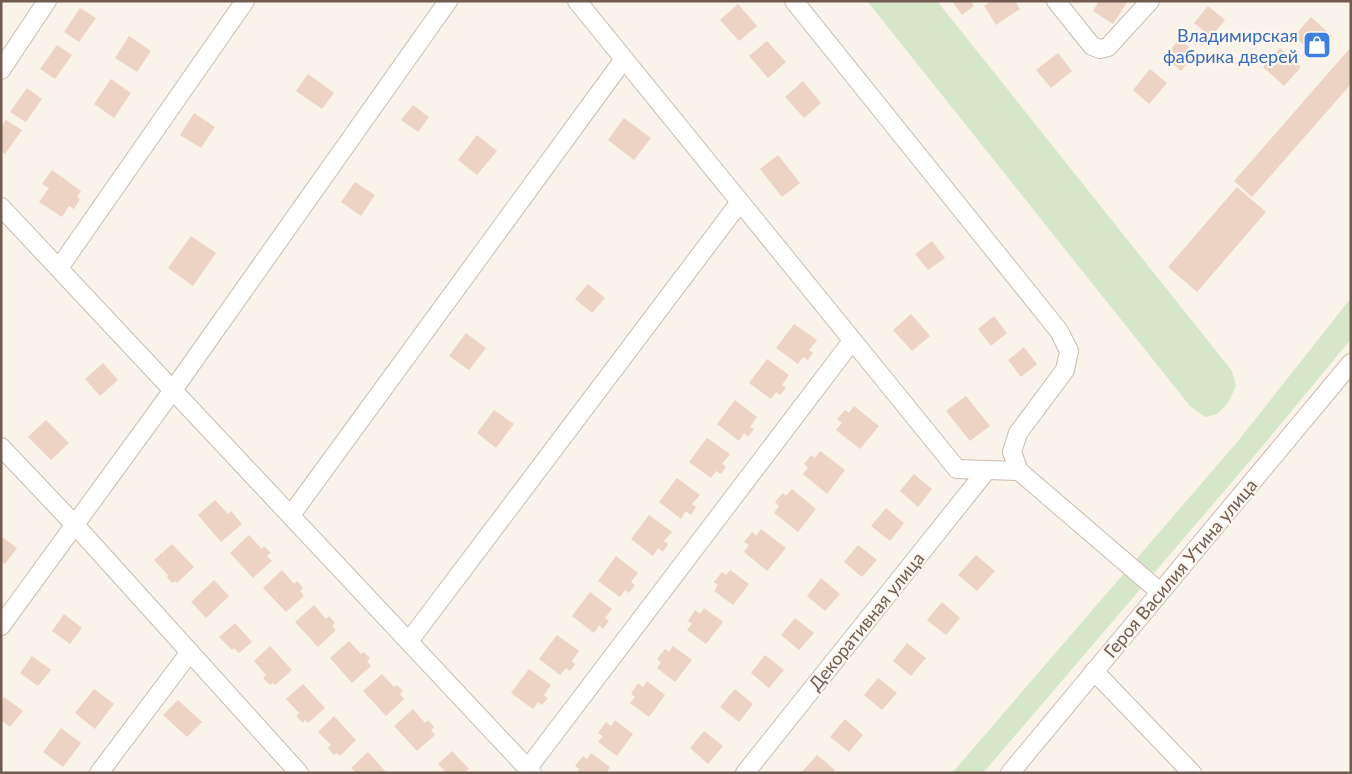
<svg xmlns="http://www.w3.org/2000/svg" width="1352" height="774" font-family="Lato,sans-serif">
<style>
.green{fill:#d5e6c9}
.building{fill:#ecd3c4}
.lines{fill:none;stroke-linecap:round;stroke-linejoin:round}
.street-casing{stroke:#cbbbb0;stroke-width:20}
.street{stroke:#fff;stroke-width:18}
.labels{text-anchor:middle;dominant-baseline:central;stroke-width:4.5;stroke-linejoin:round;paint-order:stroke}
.shop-label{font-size:18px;fill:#366cbe;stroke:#fdf7ef;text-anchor:end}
.street-label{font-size:18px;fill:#715b50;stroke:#fdf7ef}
</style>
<rect width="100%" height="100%" fill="#faf3e9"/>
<g class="green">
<polygon points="867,1 937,1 1232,371 1236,386 1228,403 1217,414 1205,417 1190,406"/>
<polygon points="1351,298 1351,339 1255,455 983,773 952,773 1238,441"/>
</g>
<g class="building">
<polygon points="952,1 971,1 974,6 962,15"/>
<polygon points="991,1 1015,1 1020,9 996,25 984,6"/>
<polygon points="1099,1 1128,1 1113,24 1093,11"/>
<polygon points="738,4 757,26 739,41 720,20"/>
<polygon points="1208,6 1225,20 1211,37 1194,23"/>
<polygon points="80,8 96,18 79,42 64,32"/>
<polygon points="1311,17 1332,36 1315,55 1294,36"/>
<polygon points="129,36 151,51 137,72 115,58"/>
<polygon points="1179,39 1196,53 1181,71 1165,57"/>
<polygon points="767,41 786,62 768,78 749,56"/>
<polygon points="57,45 72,55 55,79 40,69"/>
<polygon points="1351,47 1351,84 1252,197 1234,181"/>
<polygon points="1280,48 1301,67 1284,86 1263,67"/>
<polygon points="1058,53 1072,71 1051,88 1036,70"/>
<polygon points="1150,69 1167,83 1149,104 1133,90"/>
<polygon points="308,74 334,93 322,109 296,91"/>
<polygon points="111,79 131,93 114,118 94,104"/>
<polygon points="803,81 821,103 804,118 785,97"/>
<polygon points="27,88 42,99 26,122 10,112"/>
<polygon points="413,105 429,117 418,132 401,120"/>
<polygon points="194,113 215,127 201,148 180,135"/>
<polygon points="624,118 651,138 634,160 608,140"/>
<polygon points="6,120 22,130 5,154 1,151 1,127"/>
<polygon points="477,135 497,151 477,175 458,160"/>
<polygon points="778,155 800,183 782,197 760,169"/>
<polygon points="52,170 81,191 77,197 80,199 74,209 69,206 62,217 39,202 49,188 42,184"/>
<polygon points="355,182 375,195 361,216 341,202"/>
<polygon points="1237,187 1266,212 1197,292 1168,267"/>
<polygon points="191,236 216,253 193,286 168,268"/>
<polygon points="932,241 945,258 928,270 915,254"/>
<polygon points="588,284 605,298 592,313 575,299"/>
<polygon points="911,314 930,336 912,351 893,330"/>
<polygon points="994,316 1007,333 991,346 978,329"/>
<polygon points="794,324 817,340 809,350 813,353 808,360 803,357 798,364 776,348"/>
<polygon points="466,333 486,348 469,370 449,356"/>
<polygon points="1024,347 1037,364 1021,377 1008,360"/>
<polygon points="767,359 789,375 782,385 786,388 780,395 776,392 771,399 749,383"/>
<polygon points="103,363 118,380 100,396 85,379"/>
<polygon points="966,396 990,426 970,441 946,411"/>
<polygon points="735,400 757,417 750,427 754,429 748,437 744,433 739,441 717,424"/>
<polygon points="854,406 879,426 860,449 836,430 842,423 837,419 845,410 849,413"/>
<polygon points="494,410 514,424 496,448 477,433"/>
<polygon points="46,420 69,443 51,460 28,437"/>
<polygon points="707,438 730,454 722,464 726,467 721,474 716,471 711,478 689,462"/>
<polygon points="820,451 845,470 827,494 803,474 808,468 804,464 811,455 815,458"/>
<polygon points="914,474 932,489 918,507 900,491"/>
<polygon points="677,478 700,495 692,504 696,507 691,515 686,511 681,519 659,502"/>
<polygon points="792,489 816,509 798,532 774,513 779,506 775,502 783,493 786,496"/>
<polygon points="215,500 228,514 231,511 242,524 221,542 198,515"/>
<polygon points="886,508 904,523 890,541 871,526"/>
<polygon points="649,515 672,532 664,541 668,544 663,552 658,548 653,556 631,539"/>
<polygon points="761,529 786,548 767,571 744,552 749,545 744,542 752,532 756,536"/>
<polygon points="249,535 262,549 264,546 271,553 267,556 272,561 253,578 230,553"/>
<polygon points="1,536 17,548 5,564 1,561"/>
<polygon points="172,544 194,567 177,583 175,581 172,583 167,577 168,575 154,560"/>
<polygon points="858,545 877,560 862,577 844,562"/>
<polygon points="976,555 995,571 977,591 958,575"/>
<polygon points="616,556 638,573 631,582 635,585 629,593 625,590 620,597 598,581"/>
<polygon points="282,570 294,584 297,581 303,588 300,591 304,596 286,612 263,588"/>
<polygon points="730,570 749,584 733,605 714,591 718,585 714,582 722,572 726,575"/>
<polygon points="821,578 840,594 825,611 807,596"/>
<polygon points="214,580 229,596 206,618 191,602"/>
<polygon points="590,592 612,609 605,618 609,621 603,629 599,625 594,633 572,616"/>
<polygon points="942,602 960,618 946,635 927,620"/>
<polygon points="314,605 326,619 329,616 335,623 332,626 336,630 318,647 295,622"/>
<polygon points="704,608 723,622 706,644 687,630 692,624 688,621 695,610 700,614"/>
<polygon points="64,614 82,628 70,644 52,631"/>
<polygon points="795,618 814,633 799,650 781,635"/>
<polygon points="235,623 252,642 239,653 234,648 232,650 219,637"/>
<polygon points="557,635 579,651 572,661 575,664 570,671 566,668 560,675 539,659"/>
<polygon points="349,641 361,654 364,652 370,658 367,661 371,666 352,683 330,658"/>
<polygon points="907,643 926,658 911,676 893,661"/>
<polygon points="270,646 292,670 275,685 273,683 270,685 263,678 266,675 254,661"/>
<polygon points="673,646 692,660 675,682 657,668 661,662 657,659 665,649 669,652"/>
<polygon points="765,655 784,670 769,688 751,673"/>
<polygon points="32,656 51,670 38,686 20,673"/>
<polygon points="529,669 551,685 544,695 548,698 542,705 538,702 533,709 511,693"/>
<polygon points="382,674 394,687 397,685 403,691 400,694 404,699 386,716 363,691"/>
<polygon points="878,678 897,693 882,710 864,695"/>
<polygon points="647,681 665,695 649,717 630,703 635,697 631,694 638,683 643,687"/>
<polygon points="303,684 325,708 308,723 305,720 303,723 296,716 299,713 286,699"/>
<polygon points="94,689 114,704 95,729 75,713"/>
<polygon points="735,689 753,704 739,722 720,707"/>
<polygon points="4,697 23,711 10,727 1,720 1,701"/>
<polygon points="178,700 202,722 187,737 163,715"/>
<polygon points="413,709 425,723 428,720 434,727 431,730 435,735 417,751 394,726"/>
<polygon points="334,716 356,740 340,756 337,753 334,755 328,748 331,745 318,732"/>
<polygon points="845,719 863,735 849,752 830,737"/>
<polygon points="615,720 633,734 617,756 598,742 603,736 598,733 606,722 611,726"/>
<polygon points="61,728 81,743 63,767 43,752"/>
<polygon points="704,731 723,746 708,764 690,748"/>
<polygon points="452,751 469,769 464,773 446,773 438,764"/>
<polygon points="368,752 387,773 356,773 351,768"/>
<polygon points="591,753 610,767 606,773 577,773 579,769 575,766 583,756 587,759"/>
<polygon points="817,755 835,770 832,773 801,773"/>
</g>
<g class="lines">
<defs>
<g id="street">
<polyline points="577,1 957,469 1019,471"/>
<polyline points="794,1 1059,331 1069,351 1065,370 1018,433 1012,452 1019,471 1160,592"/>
<polyline points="1056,1 1092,46 1100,49 1108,47 1150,1"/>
<polyline points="1,70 47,1"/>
<polyline points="1,207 532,773"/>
<polyline points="59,268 245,1"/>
<polyline points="1,447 76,526 299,773"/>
<polyline points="291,515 624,59"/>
<polyline points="1,626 173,390 448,1"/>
<polyline points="409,641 740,202"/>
<polyline points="1094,671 1192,773"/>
<polyline points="528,768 852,341"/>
<polyline points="99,773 190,652"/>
<polyline points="745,773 987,470"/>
<polyline points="1010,773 1351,363"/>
</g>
</defs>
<use href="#street" class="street-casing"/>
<use href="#street" class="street"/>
</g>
<defs>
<symbol id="shop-square" viewBox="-11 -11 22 22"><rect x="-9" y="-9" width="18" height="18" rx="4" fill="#3f7fe0" stroke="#fdf7ef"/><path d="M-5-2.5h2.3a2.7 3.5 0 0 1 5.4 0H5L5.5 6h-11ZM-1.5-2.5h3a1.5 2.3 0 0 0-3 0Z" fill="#fff"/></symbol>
</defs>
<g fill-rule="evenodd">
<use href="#shop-square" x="1301" y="29" width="32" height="32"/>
</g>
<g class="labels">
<g class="shop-label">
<text x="1298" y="35">Владимирская<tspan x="1298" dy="21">фабрика дверей</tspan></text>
</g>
<g class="street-label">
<text transform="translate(1180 568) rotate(-50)">Героя Василия Утина улица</text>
<text transform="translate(866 621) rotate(-51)">Декоративная улица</text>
</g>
</g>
<rect width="1352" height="774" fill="none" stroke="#715b50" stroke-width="5"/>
</svg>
